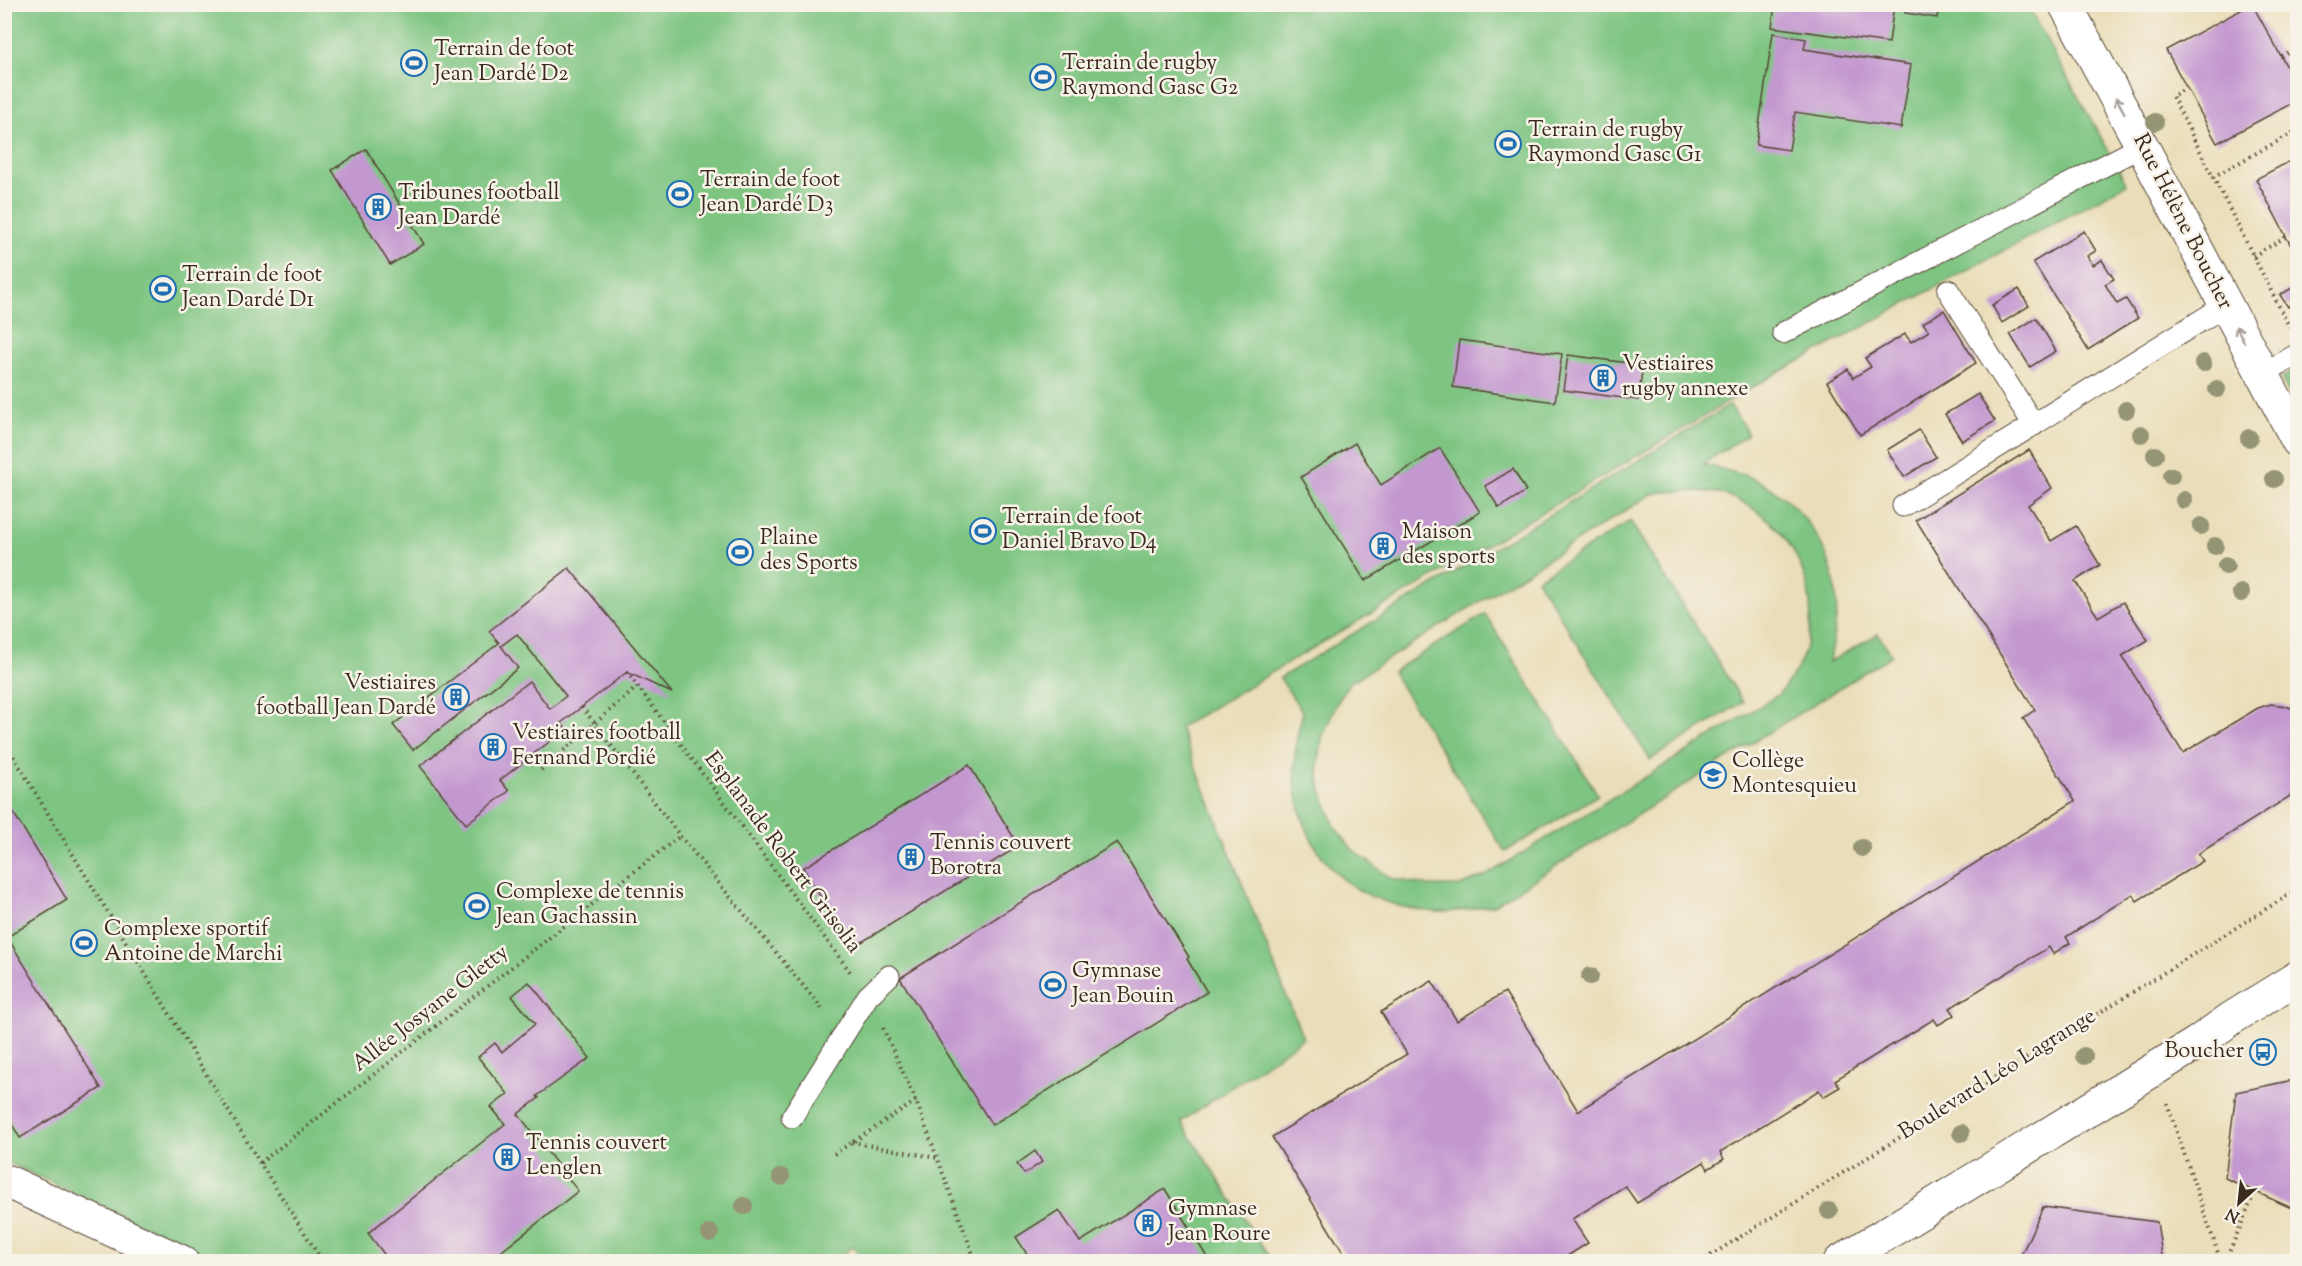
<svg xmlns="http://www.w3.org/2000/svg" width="2302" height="1266" font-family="'Sorts Mill Goudy',serif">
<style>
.green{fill:#7ec582;stroke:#5c7850;stroke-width:1.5;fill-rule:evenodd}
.building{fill:#c397d0}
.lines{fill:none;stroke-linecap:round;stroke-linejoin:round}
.service-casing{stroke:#554535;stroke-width:23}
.minor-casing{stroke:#554535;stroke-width:35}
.path{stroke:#554535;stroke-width:4;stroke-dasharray:1.5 4.5;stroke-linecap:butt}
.service{stroke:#fff;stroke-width:21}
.minor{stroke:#fff;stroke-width:33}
.tree{fill:#959475}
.oneway{stroke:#a79f9a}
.labels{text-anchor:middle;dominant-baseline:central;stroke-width:5;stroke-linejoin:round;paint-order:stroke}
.poi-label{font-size:22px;fill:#3b2a1e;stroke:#f7f3e8;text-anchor:start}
.street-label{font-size:22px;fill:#3b2a1e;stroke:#f7f3e8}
</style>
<rect width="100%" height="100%" fill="#f7f3e8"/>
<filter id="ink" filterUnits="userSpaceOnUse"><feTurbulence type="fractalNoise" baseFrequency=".0167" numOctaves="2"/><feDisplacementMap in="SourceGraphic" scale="12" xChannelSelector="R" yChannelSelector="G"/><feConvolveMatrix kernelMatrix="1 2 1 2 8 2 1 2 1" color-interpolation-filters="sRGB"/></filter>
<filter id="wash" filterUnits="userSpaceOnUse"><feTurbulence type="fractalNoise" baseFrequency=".008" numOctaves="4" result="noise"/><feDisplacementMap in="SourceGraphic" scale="24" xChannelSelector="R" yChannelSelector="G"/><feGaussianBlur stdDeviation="1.35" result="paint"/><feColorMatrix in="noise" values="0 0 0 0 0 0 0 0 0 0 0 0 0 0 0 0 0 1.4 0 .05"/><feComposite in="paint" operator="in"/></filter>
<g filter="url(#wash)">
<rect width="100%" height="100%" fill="#eadeba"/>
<g class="green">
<polygon points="5,5 2027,5 2127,184 1770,377 1180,727 1303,1038 1181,1122 1272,1261 864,1262 853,1246 834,1262 220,1261 5,1161"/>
<polygon points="2297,369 2297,408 2281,378"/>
<path d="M 1730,405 L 1748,434 L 1703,464 C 1719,469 1737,472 1752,478 C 1797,497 1831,545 1836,593 C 1839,616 1832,639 1829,662 L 1878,634 L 1892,655 L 1494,905 C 1475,907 1453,914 1435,912 C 1404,909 1365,899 1342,878 C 1295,837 1285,770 1303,713 L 1280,678 ZM 1699,491 C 1706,492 1715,492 1722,494 C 1794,515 1833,602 1797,669 C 1792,678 1784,687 1778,695 L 1487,875 L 1460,886 L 1429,886 L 1391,878 L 1353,850 L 1335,827 L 1320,785 L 1318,768 L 1322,738 L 1336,705 L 1349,683 L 1652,494 L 1663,492 Z"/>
<polygon points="1630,521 1743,702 1650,760 1537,579"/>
<polygon points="1485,614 1598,795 1505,852 1392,672"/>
</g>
<g id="blocks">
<g class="building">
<polygon points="1775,4 1894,4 1889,43 1772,27"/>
<polygon points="1907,4 1939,4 1937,18 1905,13"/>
<polygon points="2252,4 2298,87 2298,100 2217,143 2166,50"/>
<polygon points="1773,33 1806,39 1804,49 1911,65 1901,128 1795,112 1789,150 1756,145"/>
<polygon points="366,149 424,244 390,265 332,170"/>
<polygon points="2298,157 2298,259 2256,179"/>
<polygon points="2084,231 2096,251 2087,256 2093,265 2102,260 2114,279 2105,284 2117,304 2126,299 2138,318 2088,350 2033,262"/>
<polygon points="2292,288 2298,296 2298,301 2288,307 2280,295"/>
<polygon points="2019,289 2029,306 2002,323 1992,305"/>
<polygon points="1944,310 1976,363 1860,435 1827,382 1848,369 1853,378 1871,367 1865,358 1905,334 1911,342 1929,331 1923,323"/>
<polygon points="2036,318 2056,351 2030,367 2010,334"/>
<polygon points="1459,340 1562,354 1555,402 1453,387"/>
<polygon points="1568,355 1643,365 1638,400 1563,390"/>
<polygon points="1978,394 1995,421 1962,441 1945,414"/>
<polygon points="1919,430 1936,457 1904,477 1887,450"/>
<polygon points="1355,443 1381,485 1440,448 1480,512 1365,581 1301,477"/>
<polygon points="2029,450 2052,488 2028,505 2051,541 2076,526 2100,565 2075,581 2098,617 2123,602 2148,640 2122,656 2183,753 2258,708 2271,704 2286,706 2298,711 2298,791 2198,854 2203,861 2137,901 2133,894 2066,937 2070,943 2053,954 2049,947 1950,1008 1955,1015 1938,1025 1934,1019 1835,1080 1840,1087 1823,1097 1819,1090 1720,1152 1724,1159 1708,1169 1704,1162 1637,1203 1625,1186 1572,1219 1588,1243 1558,1262 1349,1262 1272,1137 1407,1054 1381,1012 1432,981 1457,1021 1505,992 1578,1111 2075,801 2023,718 2035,710 1916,520"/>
<polygon points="1513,469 1526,491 1499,508 1485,486"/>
<polygon points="569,568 672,693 627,672 561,723 566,729 500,780 509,791 466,824 420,766 529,681 550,709 566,696 517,634 501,646 518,668 413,750 393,725 499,643 489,631"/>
<polygon points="969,765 1019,846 852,948 803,868"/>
<polygon points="5,799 67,900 7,937 101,1088 20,1138 5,1112"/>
<polygon points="1117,842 1189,957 1187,959 1207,992 992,1125 900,978"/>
<polygon points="529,982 590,1058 537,1096 539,1098 518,1114 578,1191 488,1262 390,1262 368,1233 505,1124 491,1107 508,1094 478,1057 495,1043 502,1052 535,1024 512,996"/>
<polygon points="2298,1079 2298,1211 2225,1178 2236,1092"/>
<polygon points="1035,1151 1042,1162 1024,1174 1017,1164"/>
<polygon points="1165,1189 1210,1262 1032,1262 1016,1237 1059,1210 1080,1242"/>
<polygon points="2043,1207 2157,1222 2163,1262 2018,1262"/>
</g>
</g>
</g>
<g filter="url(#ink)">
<use href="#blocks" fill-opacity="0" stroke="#554535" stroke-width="1.5"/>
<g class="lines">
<defs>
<g id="service">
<polyline points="1948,290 2034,425"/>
<polyline points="1783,333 2142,146"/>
<polyline points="2261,374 2298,354"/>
<polyline points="1903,506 2213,313 2224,304"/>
<polyline points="792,1117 868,996 889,976"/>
</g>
<g id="minor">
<polyline points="2065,4 2142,146 2298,441"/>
<polyline points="8,1182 182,1262"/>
<polyline points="1840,1262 2197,1043 2232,1018 2298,977"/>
</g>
</defs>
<use href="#service" class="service-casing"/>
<use href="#minor" class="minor-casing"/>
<g class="path">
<polyline points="2281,56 2298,47"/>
<polyline points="2187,88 2172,96 2290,328"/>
<polyline points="2213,177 2298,130"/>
<polyline points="2253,256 2286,237"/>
<polyline points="627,672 851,973"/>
<polyline points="582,707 680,836 824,1011"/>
<polyline points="4,741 260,1163 323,1262"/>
<polyline points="541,770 637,687"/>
<polyline points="883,1028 916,1101 976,1262"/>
<polyline points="2167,1103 2221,1262"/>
<polyline points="852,1142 937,1158"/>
<polyline points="834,1154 916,1101"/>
<polyline points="260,1163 680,836"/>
<polyline points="1700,1262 2298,889"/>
<polyline points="2225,1262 2255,1192"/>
</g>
<use href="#service" class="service"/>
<use href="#minor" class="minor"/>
</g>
<g class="tree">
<circle cx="2155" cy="122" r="9"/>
<circle cx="2203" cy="363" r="9"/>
<circle cx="2217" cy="389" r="9"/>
<circle cx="2126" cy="410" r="9"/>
<circle cx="2141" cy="434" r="9"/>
<circle cx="2249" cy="438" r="9"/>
<circle cx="2155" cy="455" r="9"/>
<circle cx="2171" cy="476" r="9"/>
<circle cx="2274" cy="479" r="9"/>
<circle cx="2184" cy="500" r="9"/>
<circle cx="2201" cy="526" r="9"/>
<circle cx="2215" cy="546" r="9"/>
<circle cx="2226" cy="566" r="9"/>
<circle cx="2241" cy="593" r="9"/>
<circle cx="1862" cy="848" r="9"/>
<circle cx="1590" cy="976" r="9"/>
<circle cx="2084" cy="1056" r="9"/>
<circle cx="1961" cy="1133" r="9"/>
<circle cx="781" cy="1177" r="9"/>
<circle cx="744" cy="1206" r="9"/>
<circle cx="1829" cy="1211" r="9"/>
<circle cx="710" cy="1233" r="9"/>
</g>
<defs><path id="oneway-shaft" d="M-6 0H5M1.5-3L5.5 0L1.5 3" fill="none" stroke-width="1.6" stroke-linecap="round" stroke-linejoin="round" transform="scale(1.5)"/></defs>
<g class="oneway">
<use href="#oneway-shaft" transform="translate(2120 105) rotate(-119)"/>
<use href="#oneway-shaft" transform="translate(2240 334) rotate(-118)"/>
</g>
</g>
<defs>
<symbol id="stadium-ring" viewBox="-11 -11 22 22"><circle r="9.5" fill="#f7f3e8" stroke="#1f6fb2" stroke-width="1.5"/><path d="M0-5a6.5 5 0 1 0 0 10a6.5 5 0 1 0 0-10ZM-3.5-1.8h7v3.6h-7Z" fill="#1f6fb2"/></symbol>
<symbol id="building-ring" viewBox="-11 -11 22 22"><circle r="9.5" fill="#f7f3e8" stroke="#1f6fb2" stroke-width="1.5"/><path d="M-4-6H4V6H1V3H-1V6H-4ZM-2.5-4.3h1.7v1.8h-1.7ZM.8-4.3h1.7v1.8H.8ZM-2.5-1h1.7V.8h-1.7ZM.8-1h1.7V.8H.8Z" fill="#1f6fb2"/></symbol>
<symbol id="school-ring" viewBox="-11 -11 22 22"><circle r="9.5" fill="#f7f3e8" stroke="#1f6fb2" stroke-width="1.5"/><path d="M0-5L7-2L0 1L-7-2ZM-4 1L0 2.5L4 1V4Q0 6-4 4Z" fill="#1f6fb2"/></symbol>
<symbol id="bus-ring" viewBox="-11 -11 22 22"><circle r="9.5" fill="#f7f3e8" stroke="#1f6fb2" stroke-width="1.5"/><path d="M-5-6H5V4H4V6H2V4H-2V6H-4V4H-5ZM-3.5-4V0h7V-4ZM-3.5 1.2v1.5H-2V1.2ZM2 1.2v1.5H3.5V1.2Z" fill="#1f6fb2"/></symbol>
</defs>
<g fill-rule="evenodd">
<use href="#stadium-ring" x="399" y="48" width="30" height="30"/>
<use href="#stadium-ring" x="1028" y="62" width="30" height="30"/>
<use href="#stadium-ring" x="1493" y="129" width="30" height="30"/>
<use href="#stadium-ring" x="665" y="179" width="30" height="30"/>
<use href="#building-ring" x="363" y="192" width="30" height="30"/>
<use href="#stadium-ring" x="148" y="274" width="30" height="30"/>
<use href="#building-ring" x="1588" y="363" width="30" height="30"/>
<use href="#stadium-ring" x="968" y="516" width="30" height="30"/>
<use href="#building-ring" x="1368" y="531" width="30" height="30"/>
<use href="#stadium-ring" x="725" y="537" width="30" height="30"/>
<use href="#building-ring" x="441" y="682" width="30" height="30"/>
<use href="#building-ring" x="478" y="732" width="30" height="30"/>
<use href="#school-ring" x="1698" y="760" width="30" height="30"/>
<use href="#building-ring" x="896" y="842" width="30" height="30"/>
<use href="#stadium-ring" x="462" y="891" width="30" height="30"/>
<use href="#stadium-ring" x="69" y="928" width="30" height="30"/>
<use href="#stadium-ring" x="1038" y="970" width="30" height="30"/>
<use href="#bus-ring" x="2248" y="1037" width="30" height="30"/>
<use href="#building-ring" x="492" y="1142" width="30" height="30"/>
<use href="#building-ring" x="1133" y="1208" width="30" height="30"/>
</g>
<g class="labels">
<g class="poi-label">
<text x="434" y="50">Terrain de foot<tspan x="434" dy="25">Jean Dardé D2</tspan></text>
<text x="1062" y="64">Terrain de rugby<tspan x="1062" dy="25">Raymond Gasc G2</tspan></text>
<text x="1528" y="131">Terrain de rugby<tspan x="1528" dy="25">Raymond Gasc G1</tspan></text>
<text x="700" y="181">Terrain de foot<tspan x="700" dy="25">Jean Dardé D3</tspan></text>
<text x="398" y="194">Tribunes football<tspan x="398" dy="25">Jean Dardé</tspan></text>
<text x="182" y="276">Terrain de foot<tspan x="182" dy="25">Jean Dardé D1</tspan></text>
<text x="1622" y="365">Vestiaires<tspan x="1622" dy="25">rugby annexe</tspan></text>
<text x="1002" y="518">Terrain de foot<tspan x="1002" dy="25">Daniel Bravo D4</tspan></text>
<text x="1402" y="533">Maison<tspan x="1402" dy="25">des sports</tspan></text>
<text x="760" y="539">Plaine<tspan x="760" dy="25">des Sports</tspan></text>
<text x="436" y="684" text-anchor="end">Vestiaires<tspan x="436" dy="25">football Jean Dardé</tspan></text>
<text x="512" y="734">Vestiaires football<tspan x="512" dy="25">Fernand Pordié</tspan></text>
<text x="1732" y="762">Collège<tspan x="1732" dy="25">Montesquieu</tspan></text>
<text x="930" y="844">Tennis couvert<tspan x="930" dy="25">Borotra</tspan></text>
<text x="496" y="893">Complexe de tennis<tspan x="496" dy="25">Jean Gachassin</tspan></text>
<text x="104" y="930">Complexe sportif<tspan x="104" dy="25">Antoine de Marchi</tspan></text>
<text x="1072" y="972">Gymnase<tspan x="1072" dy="25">Jean Bouin</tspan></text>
<text x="2244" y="1052" text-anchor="end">Boucher</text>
<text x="526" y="1144">Tennis couvert<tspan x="526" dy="25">Lenglen</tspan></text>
<text x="1168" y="1210">Gymnase<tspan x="1168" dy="25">Jean Roure</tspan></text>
</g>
<g class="street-label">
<text transform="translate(2182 222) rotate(63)">Rue Hélène Boucher</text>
<text transform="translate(782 853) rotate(53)">Esplanade Robert Grisolia</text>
<text transform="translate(431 1009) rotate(-38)">Allée Josyane Gletty</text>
<text transform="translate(1998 1075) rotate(-32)">Boulevard Léo Lagrange</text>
</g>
</g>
<rect width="2302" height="1266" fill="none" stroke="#f7f3e8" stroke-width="24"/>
<g transform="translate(2239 1203) rotate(207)" stroke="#f7f3e8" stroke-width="4.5" paint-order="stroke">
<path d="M0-4.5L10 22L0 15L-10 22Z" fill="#3b2a1e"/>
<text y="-9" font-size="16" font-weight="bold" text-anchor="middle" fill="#3b2a1e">N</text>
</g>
</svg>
